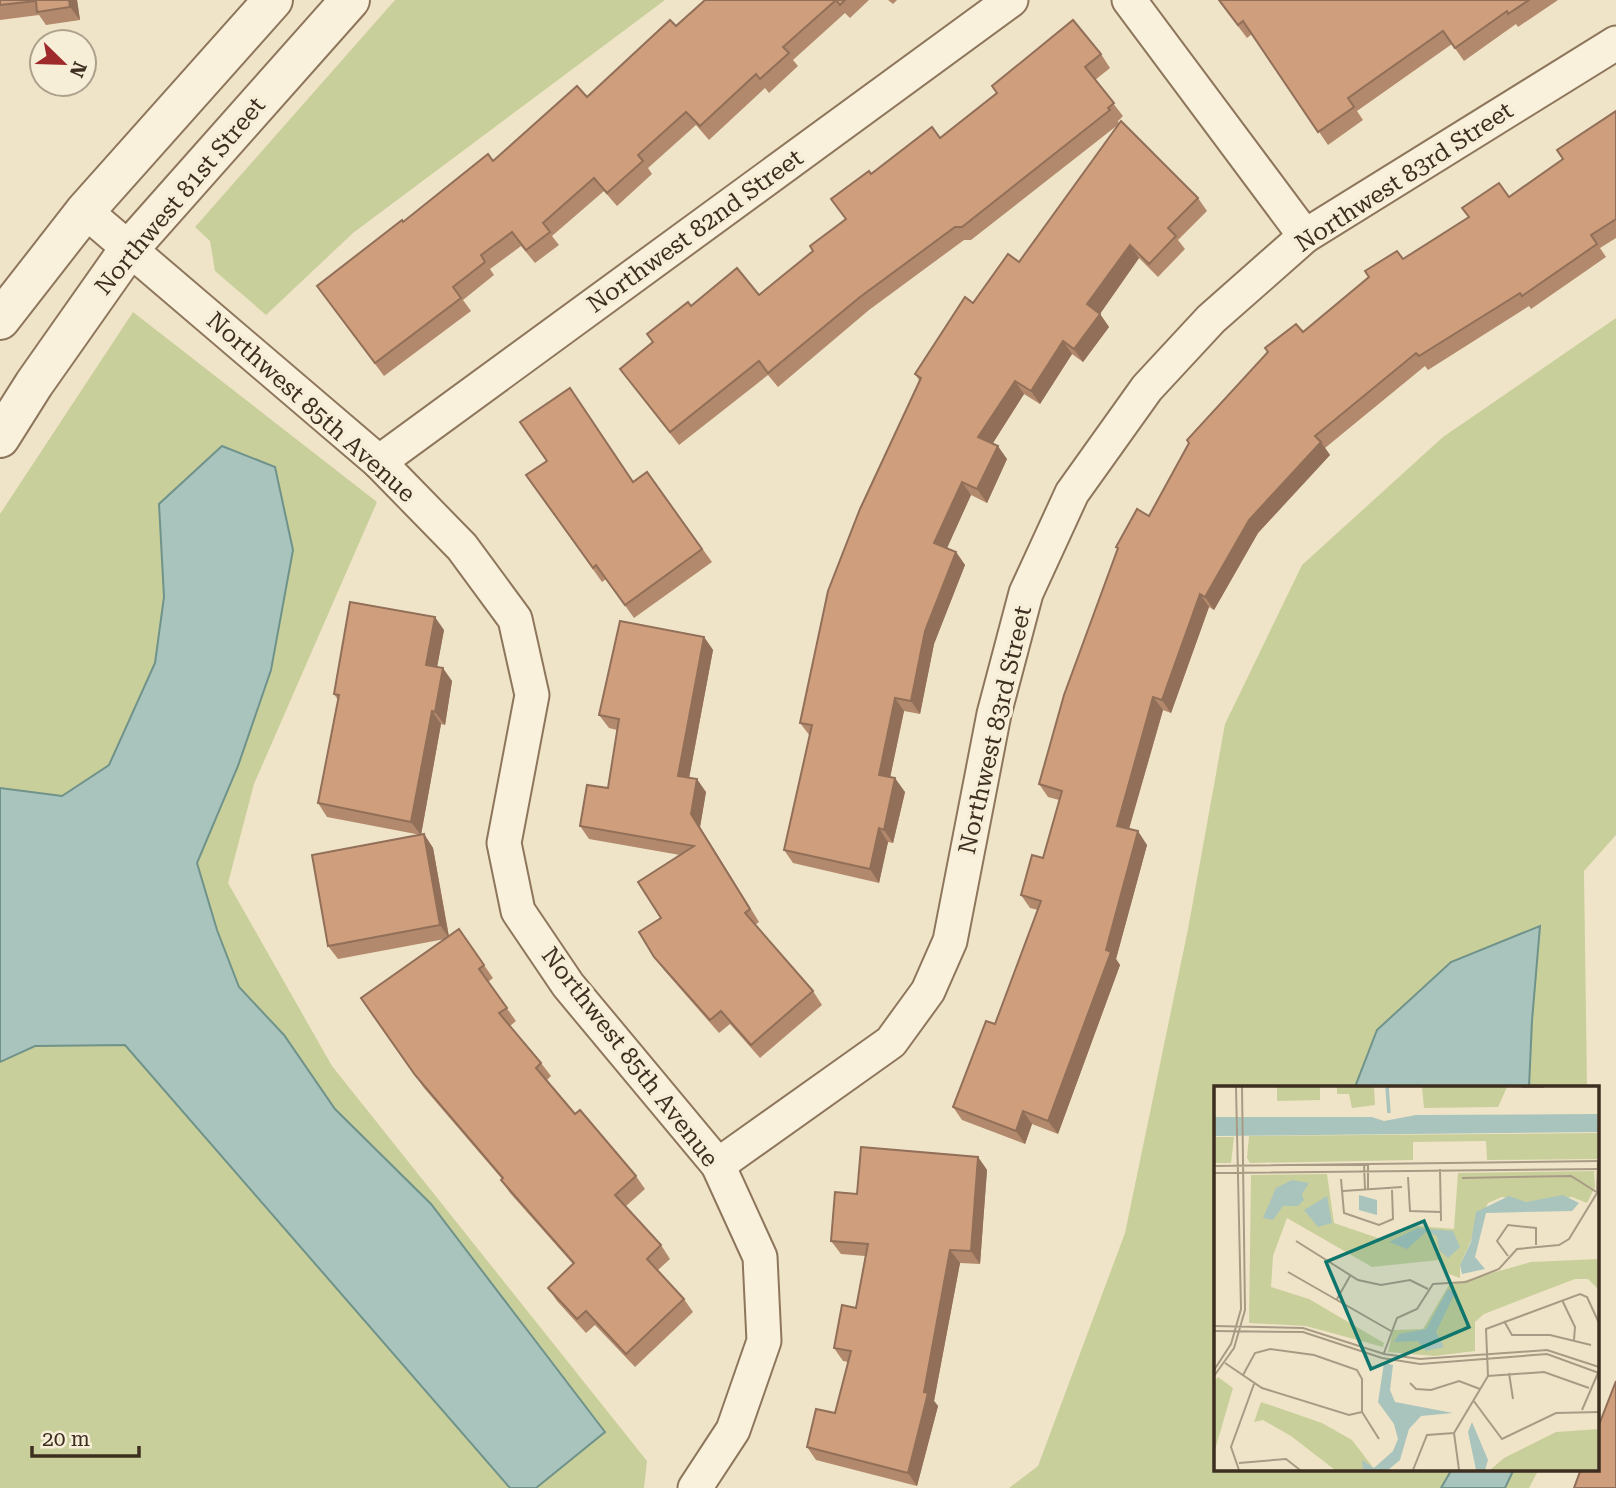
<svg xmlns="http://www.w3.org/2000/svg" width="1616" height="1488" font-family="'Roboto Serif',serif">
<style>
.green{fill:#c9cf9b}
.water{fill:#a9c4bc;stroke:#6f938a;stroke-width:2}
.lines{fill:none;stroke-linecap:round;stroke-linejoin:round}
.minor-casing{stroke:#8d765c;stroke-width:37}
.tertiary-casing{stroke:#8d765c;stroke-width:42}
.minor{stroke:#faf1dc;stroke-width:33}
.tertiary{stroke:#faf1dc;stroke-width:38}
.wall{fill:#b2896c}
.shaded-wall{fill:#916f58}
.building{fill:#cf9f7d;stroke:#916f58;stroke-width:2}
.labels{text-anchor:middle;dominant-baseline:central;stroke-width:7;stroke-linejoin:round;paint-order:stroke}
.street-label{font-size:24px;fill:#3d2e20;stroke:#f7eed8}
.inset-river{fill:none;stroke:#a9c4bc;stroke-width:3.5}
.inset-road{fill:none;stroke:#a89b85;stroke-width:2}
.view{fill:#0f766e;fill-opacity:0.15;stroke:#0f766e;stroke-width:3.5}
.inset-edge{fill:none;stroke:#3d2e20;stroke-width:3.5}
</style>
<rect width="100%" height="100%" fill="#f0e4c8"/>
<g class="green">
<polygon points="395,0 665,0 353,233 266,315 215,271 210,241 195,227"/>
<polygon points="133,312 377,502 254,784 228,883 332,1066 647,1461 644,1488 0,1488 0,514"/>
<polygon points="1616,318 1616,835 1584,871 1587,1087 1215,1087 1215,1469 1539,1469 1529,1488 1009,1488 1038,1466 1125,1233 1188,929 1225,724 1302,565 1443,437"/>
</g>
<g class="water">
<polygon points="222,446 275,467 293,550 271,670 238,766 197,863 217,930 239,987 284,1035 335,1109 431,1204 605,1432 536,1488 510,1488 125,1045 35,1046 0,1062 0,788 62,796 109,765 155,663 164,597 159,504"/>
<polygon points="1540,926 1532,1021 1529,1087 1355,1087 1377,1030 1451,962"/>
<polygon points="1452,1469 1514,1469 1505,1488 1441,1488"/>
</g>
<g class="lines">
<defs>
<g id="minor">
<polyline points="1129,0 1305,236"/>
<polyline points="85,211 379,462 462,547 515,619 532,695 504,843 518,911 568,985 718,1165 760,1257 764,1341 733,1430 695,1488"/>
<polyline points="379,462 1011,0"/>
<polyline points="718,1165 891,1042 928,991 950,941 994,714 1026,593 1072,493 1147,388 1211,319 1305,236 1616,43"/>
</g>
<g id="tertiary">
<polyline points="0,320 85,211 273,0"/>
<polyline points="0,438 34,384 129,249 350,0"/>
</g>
</defs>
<use href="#minor" class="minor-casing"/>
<use href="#tertiary" class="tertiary-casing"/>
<use href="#minor" class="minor"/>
<use href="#tertiary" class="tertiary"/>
</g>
<g class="wall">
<polygon points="0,0 77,0 80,20 46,25 39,15 0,20"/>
<polygon points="705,0 869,0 850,18 845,13 793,60 798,66 769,93 765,88 709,140 696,125 648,168 652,174 617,206 604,191 552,236 559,245 535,263 521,246 490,269 494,275 463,300 471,311 384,376 317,286 403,222 587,97 676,26"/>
<polygon points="888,0 897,0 893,4"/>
<polygon points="1218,0 1558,0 1518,27 1516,24 1464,61 1452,44 1357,111 1363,120 1328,145 1252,34 1247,38"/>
<polygon points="1101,54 1110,68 1095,80 1123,116 1118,121 1119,124 971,240 964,240 869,310 778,387 768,375 679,445 620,369 653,342 691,306 759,295 813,251 845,219 871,174 940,138 997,93 992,86"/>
<polygon points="1616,111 1616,238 1600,248 1606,257 1531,309 1529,306 1428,370 1425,366 1325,448 1330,455 1258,533 1214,610 1209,607 1171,713 1163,710 1129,829 1147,845 1116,959 1120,965 1058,1134 1032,1124 1025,1144 962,1120 953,1107 995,1024 1038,910 1030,908 1021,895 1043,858 1059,800 1048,797 1039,784 1118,549 1116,547 1149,516 1189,443 1187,440 1303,332 1403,259 1509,197 1563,159"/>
<polygon points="1198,198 1207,211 1178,240 1185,249 1158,277 1139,258 1100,314 1109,327 1083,362 1072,354 1040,404 1024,394 992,444 1007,459 987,503 971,495 947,548 956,552 965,565 934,644 920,714 904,711 890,777 905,792 893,843 888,842 879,883 793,863 784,850 810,736 800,723 919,380 915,374 973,303 1019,262"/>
<polygon points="647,472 712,562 634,618 606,579 602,582 526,475 633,482"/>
<polygon points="444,630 437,667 452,681 445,725 441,724 421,835 327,817 318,803 338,700 334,694"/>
<polygon points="704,637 713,650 689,778 706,792 700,827 759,922 755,925 813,991 822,1005 760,1058 730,1024 719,1033 664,970 654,957 661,918 680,855 589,839 580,826 608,788 617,730 609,728 599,715"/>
<polygon points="424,834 433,848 449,936 459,929 493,978 488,982 516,1021 510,1026 541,1063 551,1076 546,1081 575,1114 636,1176 645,1189 625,1207 661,1245 670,1259 658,1270 684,1299 693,1312 635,1367 595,1325 586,1333 557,1301 548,1288 573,1264 510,1193 501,1180 502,1179 424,1088 361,998 445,939 338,959 328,946"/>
<polygon points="978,1157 987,1170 980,1264 960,1263 934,1401 938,1406 917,1486 816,1460 807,1447 835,1413 848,1362 843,1361 834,1348 856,1308 865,1256 841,1254 831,1241 857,1194"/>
</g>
<g class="shaded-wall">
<polygon points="69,0 77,0 80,20 70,7"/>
<polygon points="1130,245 1139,258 1097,318 1087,304"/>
<polygon points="1100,314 1109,327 1083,362 1074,349"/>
<polygon points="1063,341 1072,354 1040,404 1031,391"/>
<polygon points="1015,381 1024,394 988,451 978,437"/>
<polygon points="1321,442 1330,455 1258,533 1214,610 1205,597 1249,520"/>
<polygon points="998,446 1007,459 987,503 977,489"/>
<polygon points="962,482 971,495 943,557 934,543"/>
<polygon points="956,552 965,565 934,644 920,714 911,701 925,631"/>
<polygon points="1200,594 1209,607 1171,713 1162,700"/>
<polygon points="435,617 444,630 435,678 426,665"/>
<polygon points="704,637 713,650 687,789 678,776"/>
<polygon points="443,668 452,681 445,725 435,712"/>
<polygon points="1153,697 1163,710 1126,839 1117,826"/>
<polygon points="895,698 904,711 888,788 879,775"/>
<polygon points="432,711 441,724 421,835 411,822"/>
<polygon points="895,778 905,792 893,843 884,830"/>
<polygon points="697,779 706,792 700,827 759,922 691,814"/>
<polygon points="879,828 888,842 879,883 870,869"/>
<polygon points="1138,831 1147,845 1116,959 1120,965 1058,1134 1048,1121 1106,950"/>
<polygon points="424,834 433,848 449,938 440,925"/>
<polygon points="1023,1111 1032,1124 1025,1144 1016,1131"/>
<polygon points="978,1157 987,1170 980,1264 971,1251"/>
<polygon points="950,1250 960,1263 934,1401 938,1406 917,1486 908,1473"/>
</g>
<g class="building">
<polygon points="0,0 69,0 70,7 37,12 36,1 0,5"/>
<polygon points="705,0 836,0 783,47 789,53 760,79 756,74 700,126 686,112 638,155 643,161 607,193 594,178 543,223 550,232 526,250 512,232 481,255 485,262 453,287 461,298 375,363 317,286 402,220 403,222 488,154 493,161 577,86 587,97 670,20 676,26"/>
<polygon points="836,0 845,0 840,5"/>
<polygon points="1219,0 1529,0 1508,14 1507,11 1455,48 1443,31 1348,98 1354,107 1318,132 1243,21 1238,25"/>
<polygon points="1073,20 1101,54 1085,67 1114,103 1108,108 1110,110 962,227 955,227 860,297 768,373 759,361 670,432 620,369 653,342 647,334 688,302 691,306 737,268 759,295 813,251 810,246 846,219 831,199 869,171 871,174 932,127 940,138 997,93 992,86"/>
<polygon points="1616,111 1616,219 1591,235 1597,244 1522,296 1520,293 1419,356 1416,353 1315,436 1321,442 1249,520 1205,597 1200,594 1162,700 1153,697 1117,826 1138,831 1106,950 1111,952 1048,1121 1023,1111 1016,1131 953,1107 986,1021 995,1024 1041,901 1021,895 1032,855 1043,858 1062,791 1039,784 1064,695 1118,548 1116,547 1137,509 1149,516 1189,443 1187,440 1268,352 1265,348 1296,324 1303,332 1369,277 1365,271 1397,251 1403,259 1469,217 1462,208 1499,183 1509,197 1563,159 1557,150"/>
<polygon points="1121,121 1198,198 1168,228 1176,236 1149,264 1130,245 1087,304 1100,314 1074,349 1063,341 1031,391 1015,381 978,437 998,446 977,489 962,482 934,543 956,552 925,631 911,701 895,698 879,775 895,778 884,830 879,828 870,869 784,850 812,725 800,723 828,591 860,509 921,378 915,374 965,297 973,303 1008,254 1019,262"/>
<polygon points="570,388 633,482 647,472 702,549 625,605 596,565 593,568 526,475 547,461 520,422"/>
<polygon points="350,602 435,617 426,665 443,668 435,712 432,711 411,822 318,803 339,695 334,694"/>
<polygon points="620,621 704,637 678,776 697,779 691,814 750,909 745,913 813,991 751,1045 721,1011 710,1020 654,957 639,932 661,918 638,882 694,846 580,826 587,785 608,788 619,719 599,715"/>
<polygon points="424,834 440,925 328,946 312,855"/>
<polygon points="459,929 484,965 479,969 507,1008 499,1013 541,1063 536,1068 575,1114 580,1110 636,1176 615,1195 661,1245 647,1259 684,1299 626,1354 586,1311 577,1319 548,1288 574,1263 501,1180 503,1178 415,1075 361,998"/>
<polygon points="861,1147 978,1157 971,1251 950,1250 924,1392 928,1393 908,1473 807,1447 816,1409 835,1413 851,1351 834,1348 842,1305 856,1308 868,1244 831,1241 835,1192 857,1194"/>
<polygon points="1616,1381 1616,1488 1574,1488 1581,1469 1597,1469 1597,1430"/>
</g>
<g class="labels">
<g class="street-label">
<text transform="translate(1404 177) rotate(-33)">Northwest 83rd Street</text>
<text transform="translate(180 196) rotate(-50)">Northwest 81st Street</text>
<text transform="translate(695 231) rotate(-36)">Northwest 82nd Street</text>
<text transform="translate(311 407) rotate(42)">Northwest 85th Avenue</text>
<text transform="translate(995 730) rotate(-77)">Northwest 83rd Street</text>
<text transform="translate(630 1057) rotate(52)">Northwest 85th Avenue</text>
</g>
</g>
<g transform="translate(1214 1086)">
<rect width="385" height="385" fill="#f0e4c8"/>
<path d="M 63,1 L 106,1 L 106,14 L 63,15 ZM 123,1 L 160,1 L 161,19 L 138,22 L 135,8 L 123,8 ZM 208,1 L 293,1 L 284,21 L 210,22 ZM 385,47 L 385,73 L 273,74 L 272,55 L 199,56 L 199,74 L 36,77 L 33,72 L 35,50 ZM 0,51 L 20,51 L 17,77 L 0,77 ZM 380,85 L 381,101 L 373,117 L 358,111 L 312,116 L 288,111 L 274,117 L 246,179 L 246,192 L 235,188 L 225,174 L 158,181 L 73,132 L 59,170 L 57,201 L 95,213 L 170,257 L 169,261 L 92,240 L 35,237 L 37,89 L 113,88 L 120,137 L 170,154 L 203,140 L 240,143 L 244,87 ZM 385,173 L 385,204 L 374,193 L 361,193 L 270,228 L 261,236 L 261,265 L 220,270 L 174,266 L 179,244 L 209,243 L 235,199 L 317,176 ZM 4,291 L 19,302 L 0,367 L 0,295 ZM 47,316 L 108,337 L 138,354 L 161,384 L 121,384 L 77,350 L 49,334 L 40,336 ZM 385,343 L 385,384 L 276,384 L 290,372 L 342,346 Z" fill="#c9cf9b"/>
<path d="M 385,28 L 385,46 L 0,50 L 0,31 L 158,31 L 170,35 L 202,29 ZM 78,94 L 95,97 L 88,108 L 90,114 L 84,120 L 69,120 L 59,134 L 49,132 L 62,102 ZM 145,109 L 163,114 L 163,129 L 145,124 ZM 113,110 L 118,137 L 104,141 L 90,124 ZM 295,110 L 312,116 L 349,109 L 365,117 L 358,125 L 272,127 L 261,171 L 271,183 L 248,188 L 246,179 L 257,156 L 262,126 ZM 204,142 L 239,145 L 246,161 L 234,172 L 225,164 L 223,150 L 212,146 L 193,163 L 175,156 ZM 234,203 L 241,207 L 222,246 L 230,261 L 212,265 L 204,255 L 180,256 L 185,248 L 212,243 ZM 170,277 L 179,279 L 176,304 L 181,316 L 239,327 L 207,330 L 195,343 L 186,374 L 174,384 L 149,384 L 148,374 L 160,382 L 179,365 L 184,353 L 180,338 L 164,316 ZM 258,336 L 274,374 L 271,384 L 262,384 L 254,346 Z" fill="#a9c4bc"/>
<path class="inset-river" d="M 173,1 L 175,27"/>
<path class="inset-road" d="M 308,1 L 330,1M 150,78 L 151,103M 154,78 L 154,103M 0,80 L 385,75M 226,83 L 227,135M 0,87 L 385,83M 194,91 L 196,125 L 227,126M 248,92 L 357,90 L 384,107M 127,93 L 130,127 L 165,139 L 179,133 L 178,104M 129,105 L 188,101M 82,155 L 144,194 L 167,199 L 196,194 L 214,203M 294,170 L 283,155 L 294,139 L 322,142 L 322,159M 74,186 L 177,245M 123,213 L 136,190M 348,214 L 361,241 L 360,254M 290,235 L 298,249 L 336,249 L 377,259M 0,240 L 89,242 L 170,268 L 206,273 L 333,264 L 385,281M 0,245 L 89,246 L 168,272 L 206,278 L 333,268 L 385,287M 170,267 L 183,232 L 203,223 L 219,198 L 252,196 L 285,183 L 303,163 L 345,159 L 355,153 L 383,107 L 384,75M 11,277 L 48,302 L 135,329 L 148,326M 0,284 L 17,258 L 27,223 L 22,1M 295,287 L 299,313M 29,289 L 41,267 L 56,263 L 100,269 L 143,284 L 148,293 L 148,326 L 165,353M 0,290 L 20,262 L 31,224 L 28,1M 274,290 L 330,286 L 375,302M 196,297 L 202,303 L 217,304 L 245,295 L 266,303M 259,314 L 288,353 L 342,327 L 385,326M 368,324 L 384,287M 25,377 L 72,373 L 86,384M 25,384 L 17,361 L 40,298M 199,384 L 213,349 L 240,347M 245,384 L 240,347 L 274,290 L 272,243 L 366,208 L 373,211 L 385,237"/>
<path class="view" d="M 210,135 L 255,241 L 157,283 L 112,176 Z"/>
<rect width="385" height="385" class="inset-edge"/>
</g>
<g transform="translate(63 63) rotate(113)"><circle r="33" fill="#f7eed8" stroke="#ada18e" stroke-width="2"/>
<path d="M0-5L12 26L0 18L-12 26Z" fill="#9e2a2b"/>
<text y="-10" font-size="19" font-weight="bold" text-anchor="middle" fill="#3d2e20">N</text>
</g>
<path d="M32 1446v10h107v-10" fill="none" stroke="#3d2e20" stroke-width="3.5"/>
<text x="42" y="1446" font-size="21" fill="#3d2e20" stroke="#f7eed8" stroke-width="5" paint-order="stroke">20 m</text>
</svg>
